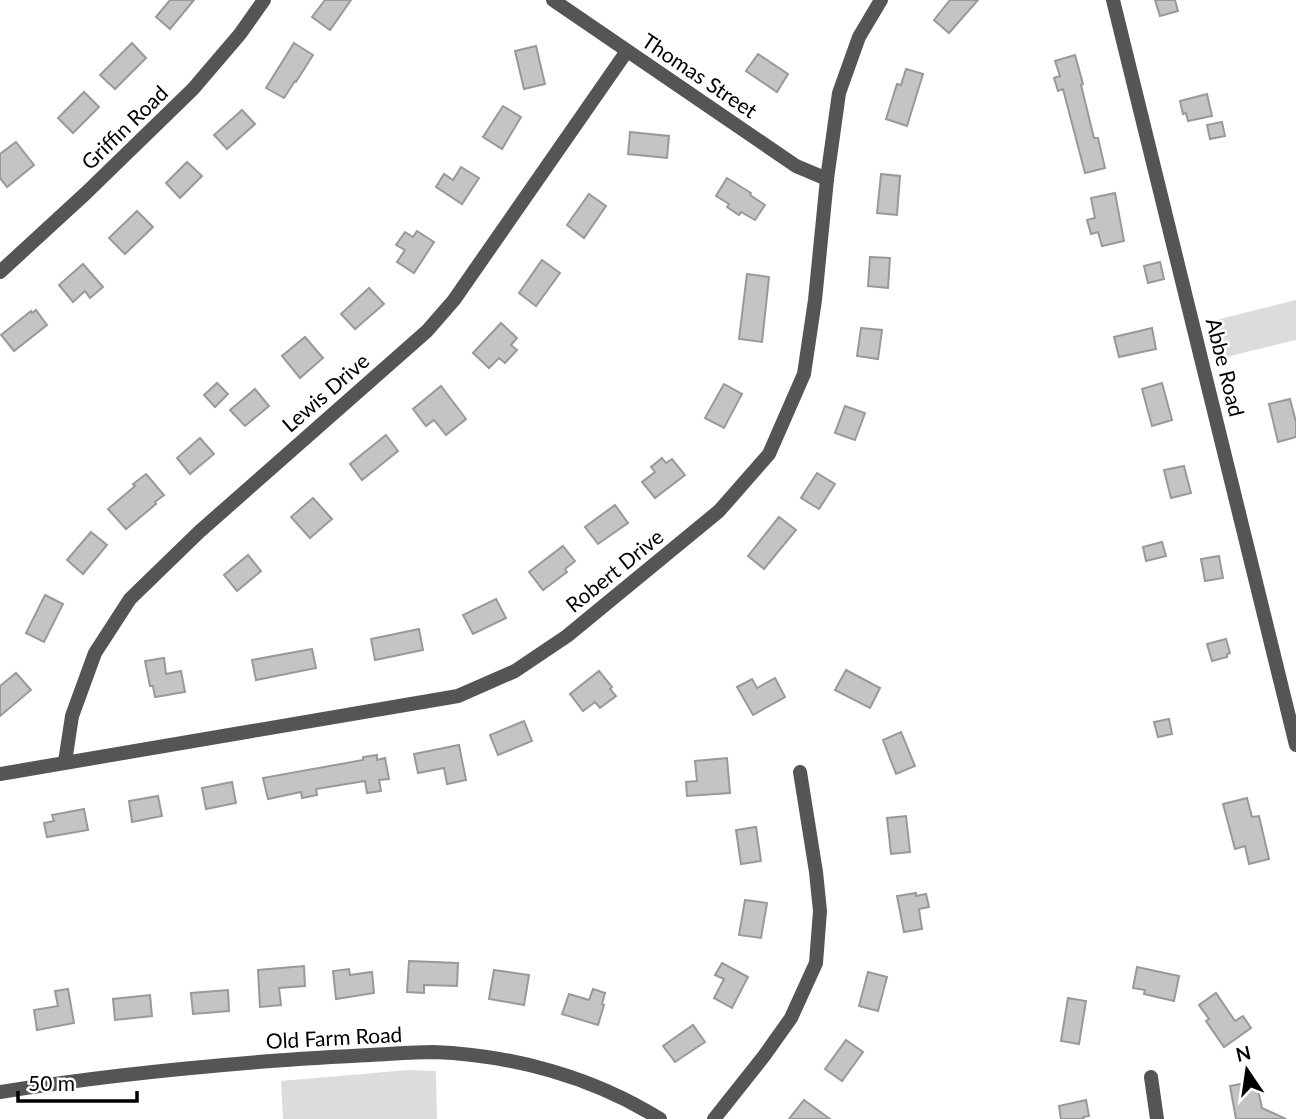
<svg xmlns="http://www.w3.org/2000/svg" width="1296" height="1119" font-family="Lato,sans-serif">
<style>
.green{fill:#dcdcdc}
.building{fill:#c4c4c4;stroke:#999;stroke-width:2}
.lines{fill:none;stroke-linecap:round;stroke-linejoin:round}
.minor{stroke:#555;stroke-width:14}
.tertiary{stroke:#555;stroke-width:14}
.labels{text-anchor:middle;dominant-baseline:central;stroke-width:5;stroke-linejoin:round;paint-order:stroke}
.street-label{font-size:21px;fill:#000;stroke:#fff}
</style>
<rect width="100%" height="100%" fill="#fff"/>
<g class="green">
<polygon points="1296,300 1296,340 1226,357 1216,320"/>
<polygon points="408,1070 436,1071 437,1119 283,1119 281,1081"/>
</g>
<g class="building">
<polygon points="170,0 194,0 170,29 156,17"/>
<polygon points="325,0 351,0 330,30 312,17"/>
<polygon points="950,0 978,0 949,33 934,20"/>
<polygon points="1155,0 1175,0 1178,11 1160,16"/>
<polygon points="132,43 146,58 115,89 100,75"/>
<polygon points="294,43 313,55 296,82 295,81 284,98 266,88"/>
<polygon points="536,46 545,84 524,89 515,51"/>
<polygon points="758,54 788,74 777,92 746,71"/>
<polygon points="1075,55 1083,84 1081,85 1094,138 1098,138 1105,168 1085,173 1063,89 1058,91 1054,78 1060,76 1055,61"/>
<polygon points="906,69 923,74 907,126 886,119 897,84 901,85"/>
<polygon points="84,92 99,107 73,133 58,118"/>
<polygon points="1207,94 1212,116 1188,121 1186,113 1183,114 1180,101"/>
<polygon points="503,106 521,117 502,149 483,137"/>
<polygon points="242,110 255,124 227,149 214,135"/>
<polygon points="1222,122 1225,136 1210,139 1207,125"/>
<polygon points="630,132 669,136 667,158 628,154"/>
<polygon points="16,142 34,165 7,187 0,178 0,154"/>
<polygon points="187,162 202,176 180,198 166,183"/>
<polygon points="461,167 479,178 462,204 436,187 444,174 453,180"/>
<polygon points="881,174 900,176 897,215 877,213"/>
<polygon points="727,178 751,193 750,195 765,205 755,220 741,212 739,215 727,207 729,204 716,196"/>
<polygon points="1115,193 1124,241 1102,246 1098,232 1091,234 1087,220 1095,218 1091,198"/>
<polygon points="589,194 606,206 584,238 567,225"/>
<polygon points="137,211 153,227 125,254 109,238"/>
<polygon points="417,231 434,242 414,273 397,262 405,250 396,245 405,232 413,237"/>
<polygon points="870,257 890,258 888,288 868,286"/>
<polygon points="542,260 560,273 536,306 519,293"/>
<polygon points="1160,262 1164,279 1148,283 1144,266"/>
<polygon points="83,264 103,287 90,298 85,291 73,302 59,285"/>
<polygon points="747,274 769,277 762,342 739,339"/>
<polygon points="369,288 384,304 355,329 341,314"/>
<polygon points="36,310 47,325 14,351 1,335 31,311 32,313"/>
<polygon points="501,323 517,338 511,345 517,350 505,363 499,358 489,368 473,353"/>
<polygon points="861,328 882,330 878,359 857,356"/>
<polygon points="1152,328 1156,349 1119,357 1114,337"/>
<polygon points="305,337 323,358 300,378 282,356"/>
<polygon points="217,383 228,394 215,407 204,395"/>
<polygon points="1162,383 1172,420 1152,426 1142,389"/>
<polygon points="724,384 742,394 724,428 705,418"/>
<polygon points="441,386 466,419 446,435 434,420 426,426 413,409"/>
<polygon points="255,389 269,406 245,426 230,410"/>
<polygon points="1290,399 1296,422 1296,437 1278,442 1269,404"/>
<polygon points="845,406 865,413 855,440 835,433"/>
<polygon points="386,435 398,451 362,480 350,464"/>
<polygon points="200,438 214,454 190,474 177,458"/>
<polygon points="662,458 666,463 672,459 685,475 655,498 642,482 655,472 651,467"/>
<polygon points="1184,466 1191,493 1171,498 1164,470"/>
<polygon points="817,473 835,484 819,509 801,498"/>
<polygon points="146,474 164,495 155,502 156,504 126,529 108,509 135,486 133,484"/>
<polygon points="313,498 332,519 310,538 291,517"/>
<polygon points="615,505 628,523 598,544 585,527"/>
<polygon points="779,517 796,530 764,569 748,556"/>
<polygon points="91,532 107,545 83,574 67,560"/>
<polygon points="1162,542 1166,556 1146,561 1143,547"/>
<polygon points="563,546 575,561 565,569 567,572 543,590 529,572"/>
<polygon points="248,555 261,571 237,591 224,575"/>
<polygon points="1219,556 1223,578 1205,581 1201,559"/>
<polygon points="45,595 63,604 44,642 26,633"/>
<polygon points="496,599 506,618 473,634 463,615"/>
<polygon points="419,629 423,650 375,660 371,639"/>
<polygon points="1226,639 1230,653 1227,654 1227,657 1212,661 1207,644"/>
<polygon points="312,649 316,668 256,680 252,660"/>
<polygon points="164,658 166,674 181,671 185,692 155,697 153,686 150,686 145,661"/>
<polygon points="846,670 880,688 870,708 835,690"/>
<polygon points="599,671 612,687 610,689 616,696 600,708 595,702 583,711 570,694"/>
<polygon points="16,673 31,690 0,716 0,686"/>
<polygon points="775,678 785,697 753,715 737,687 752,679 757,688"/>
<polygon points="1169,719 1172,734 1158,737 1154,722"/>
<polygon points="524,721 532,741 498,755 490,735"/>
<polygon points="901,732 915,766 896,774 883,740"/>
<polygon points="459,745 466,780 447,784 444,768 418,773 414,754"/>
<polygon points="377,755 377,760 385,758 389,779 379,780 381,791 367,793 365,781 316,789 317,795 302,798 301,792 268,799 263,778 363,760 363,757"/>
<polygon points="727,758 730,793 687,796 686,782 697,781 695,761"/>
<polygon points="232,782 236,803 206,809 202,788"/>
<polygon points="158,796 162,816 132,822 129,801"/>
<polygon points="1247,798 1252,817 1259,816 1269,859 1249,864 1245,846 1235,849 1223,804"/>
<polygon points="84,809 88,830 47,837 44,823 54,821 52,815"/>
<polygon points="906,816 910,852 891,854 887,818"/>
<polygon points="756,827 761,861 741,864 736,830"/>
<polygon points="916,893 916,896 926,894 929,907 919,909 922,929 904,932 897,896"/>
<polygon points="745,900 767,903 761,938 739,935"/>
<polygon points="409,961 458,963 457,986 424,985 424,993 407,992"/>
<polygon points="722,963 748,977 732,1008 714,998 724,979 715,975"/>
<polygon points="304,966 305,986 279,988 281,1005 260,1007 258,970"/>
<polygon points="1137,967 1179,976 1174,1001 1144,994 1145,990 1133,988"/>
<polygon points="349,969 350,975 372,972 374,993 336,999 333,971"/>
<polygon points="494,970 529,975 524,1005 489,999"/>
<polygon points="868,972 887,977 878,1011 859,1006"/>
<polygon points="68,989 74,1023 37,1030 34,1010 58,1006 55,991"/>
<polygon points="593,989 605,993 602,1004 604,1005 598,1025 562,1014 569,994 589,1000"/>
<polygon points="228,990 229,1011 193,1014 191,993"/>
<polygon points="1216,993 1235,1021 1243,1016 1251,1028 1224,1047 1206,1021 1209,1019 1199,1005"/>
<polygon points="150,995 152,1016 115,1020 113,999"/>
<polygon points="1068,998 1086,1001 1079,1044 1061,1041"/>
<polygon points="693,1025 705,1042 675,1062 663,1046"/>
<polygon points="846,1040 863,1052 842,1081 825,1069"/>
<polygon points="1256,1081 1262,1108 1286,1119 1236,1119 1230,1086"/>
<polygon points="804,1100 830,1119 789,1119"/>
<polygon points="1086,1100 1089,1116 1083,1117 1084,1119 1061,1119 1059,1106"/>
</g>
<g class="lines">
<g class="minor">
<polyline points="553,0 796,166 827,179"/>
<polyline points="1113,0 1296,745"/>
<polyline points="65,762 72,716 95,653 130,599 199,532 427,331 454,300 627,51"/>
<polyline points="0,774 458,696 515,671 567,636 719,511 769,454 804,374 815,300 827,179 839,93 859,37 881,0"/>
<polyline points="1151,1077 1157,1119"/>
<path d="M 0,1092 C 86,1078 172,1069 258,1062 C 295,1059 333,1057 370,1055 C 391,1054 412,1052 433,1052 C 513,1055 593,1077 660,1119"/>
<polyline points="714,1119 764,1056 791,1018 816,963 820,911 816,872 800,772"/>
</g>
<polyline class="tertiary" points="0,272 86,193 193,89 240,34 264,0"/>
</g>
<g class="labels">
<g class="street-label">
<text transform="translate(700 75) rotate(34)">Thomas Street</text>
<text transform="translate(124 127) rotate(-44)">Griffin Road</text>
<text transform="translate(1226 367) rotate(76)">Abbe Road</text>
<text transform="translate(325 392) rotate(-41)">Lewis Drive</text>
<text transform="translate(614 570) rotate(-39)">Robert Drive</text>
<text transform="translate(334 1037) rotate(-3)">Old Farm Road</text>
</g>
</g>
<g transform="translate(1247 1070) rotate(347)" stroke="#ffffff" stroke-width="5" paint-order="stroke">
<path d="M0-5L12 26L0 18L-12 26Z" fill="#000000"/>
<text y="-10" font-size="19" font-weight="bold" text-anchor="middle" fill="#000000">N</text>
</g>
<path d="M18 1091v10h119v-10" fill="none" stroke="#000000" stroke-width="3.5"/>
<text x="28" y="1091" font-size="21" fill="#000000" stroke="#ffffff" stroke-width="5" paint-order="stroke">50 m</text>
</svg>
